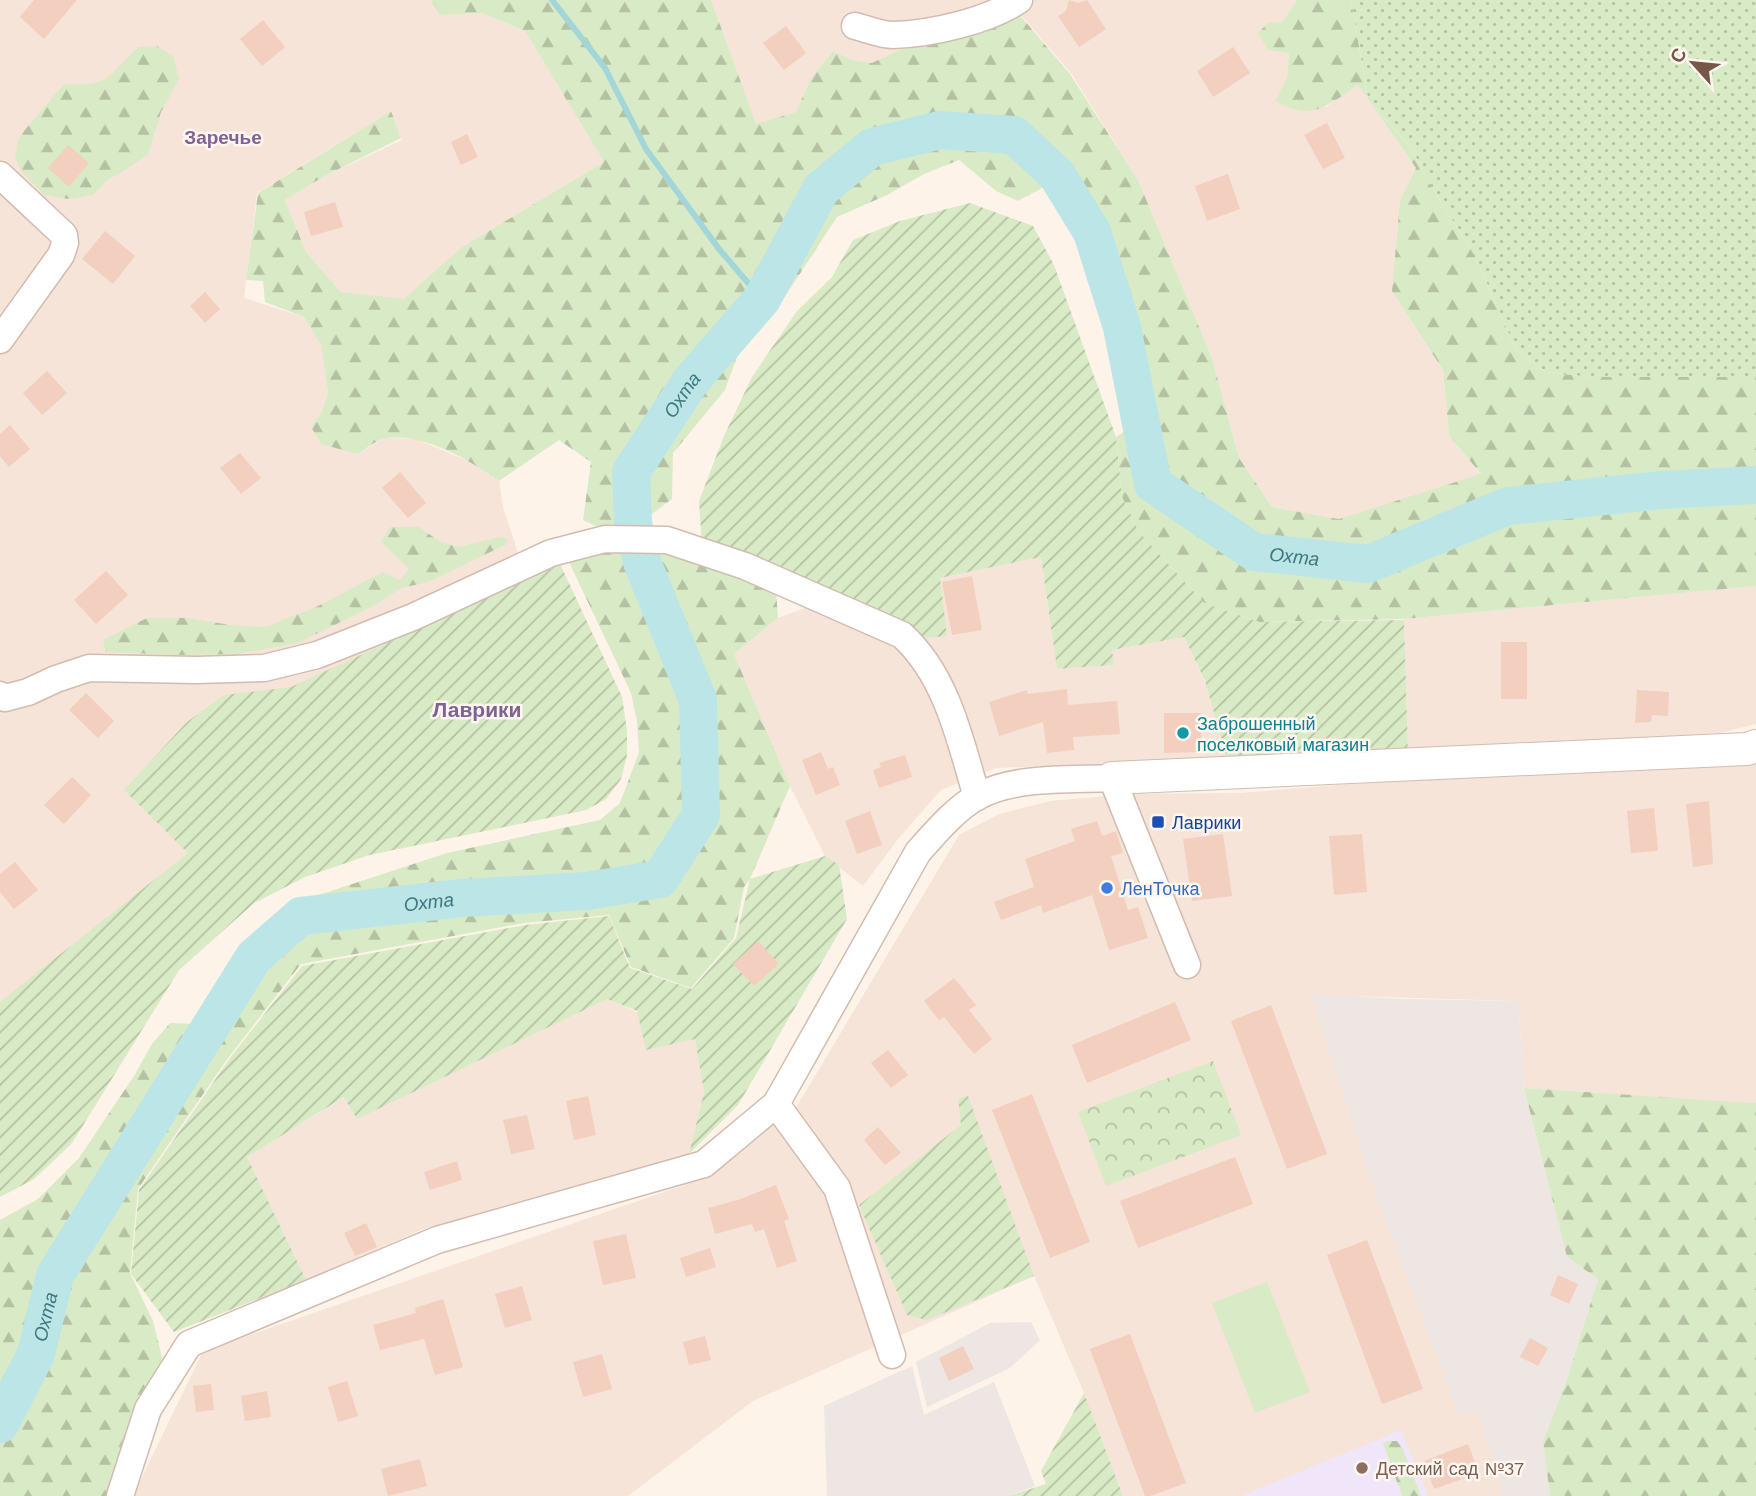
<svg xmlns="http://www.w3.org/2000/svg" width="1756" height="1496" font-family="'Work Sans',sans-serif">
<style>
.residential{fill:#f5e4d7}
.industrial{fill:#eee6e2}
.education{fill:#f0e5f9}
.grass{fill:url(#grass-dots)}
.forest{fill:url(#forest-firs)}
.park{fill:url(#park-crowns)}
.garden{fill:url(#garden-furrows)}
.pitch{fill:#d9ebc6}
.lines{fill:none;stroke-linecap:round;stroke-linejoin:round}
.stream{stroke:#a2d6d9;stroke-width:6}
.river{stroke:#bce5e7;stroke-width:38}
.building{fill:#f3cfbf}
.minor-casing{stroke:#d2bcb0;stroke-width:29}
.tertiary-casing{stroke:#d2bcb0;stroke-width:34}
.minor{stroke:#fff;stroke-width:26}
.tertiary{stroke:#fff;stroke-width:32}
.culture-dot{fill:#0f9aa8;stroke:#fff7ef;stroke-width:2.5}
.transit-dot{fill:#1a4fb4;stroke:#fff7ef;stroke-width:2.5}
.shop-dot{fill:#3f7fe0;stroke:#fff7ef;stroke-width:2.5}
.education-dot{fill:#8d6e63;stroke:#fff7ef;stroke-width:2.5}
.labels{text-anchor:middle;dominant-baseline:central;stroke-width:5;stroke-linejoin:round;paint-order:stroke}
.culture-label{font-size:18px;fill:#0d838f;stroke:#fff7ef;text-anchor:start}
.transit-label{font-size:18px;fill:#164399;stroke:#fff7ef;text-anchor:start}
.shop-label{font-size:18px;fill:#366cbe;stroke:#fff7ef;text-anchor:start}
.education-label{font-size:18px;fill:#785e54;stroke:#fff7ef;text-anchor:start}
.neighbourhood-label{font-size:19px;font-weight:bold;fill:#7f6394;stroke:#fff7ef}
.water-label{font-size:19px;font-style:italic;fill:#3e787d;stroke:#fff7ef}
.quarter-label{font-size:21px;font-weight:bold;fill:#7f6394;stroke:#fff7ef}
</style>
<defs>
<pattern id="grass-dots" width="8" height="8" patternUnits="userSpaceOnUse" patternTransform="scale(1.75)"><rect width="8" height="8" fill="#d9ebc6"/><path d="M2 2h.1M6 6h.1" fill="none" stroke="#b5c1a3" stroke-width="1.8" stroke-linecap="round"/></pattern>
<pattern id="forest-firs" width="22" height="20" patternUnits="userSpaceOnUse" patternTransform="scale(1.75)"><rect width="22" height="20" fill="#d9ebc6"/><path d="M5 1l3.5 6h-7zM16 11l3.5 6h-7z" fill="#b5c1a3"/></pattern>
<pattern id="park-crowns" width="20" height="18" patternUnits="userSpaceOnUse" patternTransform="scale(1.75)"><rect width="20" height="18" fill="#d9ebc6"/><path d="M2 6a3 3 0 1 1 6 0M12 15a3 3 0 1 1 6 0" fill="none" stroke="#b5c1a3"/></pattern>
<pattern id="garden-furrows" width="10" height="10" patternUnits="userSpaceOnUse" patternTransform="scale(1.75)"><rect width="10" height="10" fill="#d9ebc6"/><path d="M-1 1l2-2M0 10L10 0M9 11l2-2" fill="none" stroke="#b5c1a3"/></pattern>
</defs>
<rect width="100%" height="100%" fill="#fdf3e8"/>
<g class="residential">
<polygon points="0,0 431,0 440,15 482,13 525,31 604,162 462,247 404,300 341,292 306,252 285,200 323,177 402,140 391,111 257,193 244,298 304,317 321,345 328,393 321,413 311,427 358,454 384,438 416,439 473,463 499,481 503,507 526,578 560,564 622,697 627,731 627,755 621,779 606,799 586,810 369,855 305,877 254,903 179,970 72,1143 34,1179 0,1197"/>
<polygon points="711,0 1002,0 872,63 853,60 833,51 811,78 796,112 756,125"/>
<polygon points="1008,0 1297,0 1282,22 1289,53 1287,78 1326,107 1358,85 1416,168 1400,200 1392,291 1443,370 1449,436 1481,475 1339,519 1272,507 1239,458 1212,358 1138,180 1071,73"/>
<polygon points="1041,557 1057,669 1113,665 1112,650 1184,637 1207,687 1227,758 996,768 941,790 898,839 863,886 825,856 790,786 734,654 778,618 841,595 946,636 940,578"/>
<polygon points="1756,586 1756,724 1720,733 1408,753 1404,619"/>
<polygon points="1756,750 1756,1103 1524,1088 1518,1001 1312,995 1375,1193 1459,1414 1479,1411 1503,1496 1123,1496 1084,1393 1034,1276 753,1401 628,1496 133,1496 203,1351 702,1179 797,1106 959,835 999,814 1050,801 1131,794 1240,793 1750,752"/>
<polygon points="607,999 695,1038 704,1092 689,1154 423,1229 306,1280 247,1157 345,1097 357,1118"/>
</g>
<g class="industrial">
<polygon points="1311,994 1403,999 1518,1001 1524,1088 1567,1257 1598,1279 1566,1382 1543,1441 1550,1496 1503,1496 1479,1412 1459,1414 1375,1193"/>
<polygon points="1031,1322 1040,1340 1010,1368 927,1407 916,1362 990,1323"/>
<polygon points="912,1366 924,1415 994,1382 1035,1486 1008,1496 827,1496 824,1406"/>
</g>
<polygon class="education" points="1401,1430 1428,1496 1241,1496"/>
<polygon class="grass" points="1351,0 1756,0 1756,377 1589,377 1546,372 1516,350 1476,258 1428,181 1412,149 1368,99"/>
<g class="forest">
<path d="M 431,0 L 711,0 L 756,124 L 796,112 L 811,78 L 833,51 L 853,60 L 872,63 L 1002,0 L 1007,0 L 1070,74 L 1138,180 L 1212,358 L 1239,458 L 1272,507 L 1339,519 L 1481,474 L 1449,436 L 1443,370 L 1392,291 L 1400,200 L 1416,168 L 1358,85 C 1327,106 1312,122 1275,101 L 1287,78 L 1289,53 L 1268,50 L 1258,33 L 1268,23 L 1282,22 L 1297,0 L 1351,0 L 1368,99 L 1412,149 L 1428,181 L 1476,258 L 1516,350 L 1546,372 L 1589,377 L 1756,377 L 1756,586 L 1404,619 L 1259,622 L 1204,603 L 1139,532 L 1122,497 L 1116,437 L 1156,410 L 1142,413 L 1125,326 L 1095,230 L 1044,187 L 1018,201 L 996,191 L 959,160 L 924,174 L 887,195 L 837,217 L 784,298 L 739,351 L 725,390 L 673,453 L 672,499 L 645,519 L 598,527 L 583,520 L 591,462 L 559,440 L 499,481 C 470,460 424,433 387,438 C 377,439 366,449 358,454 L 321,444 L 311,427 L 321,413 L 328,393 L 321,345 L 304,317 L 265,302 L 263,281 L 246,280 L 258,193 L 391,111 L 401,138 L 323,177 L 285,200 L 306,252 L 341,292 L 404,299 L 462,247 L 604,162 L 525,31 L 482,13 L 440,15 Z"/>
<path d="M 157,46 L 173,56 L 179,79 L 161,112 L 148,154 L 122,172 L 107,180 L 93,195 L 69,199 L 44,195 L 22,172 L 15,158 L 18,140 L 24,131 L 64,84 C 112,86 106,77 138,47 Z"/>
<polygon points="390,527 419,527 439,541 458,547 500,537 507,539 507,544 428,582 401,588 375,605 298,643 237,654 181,655 106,652 103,640 147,618 188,618 230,625 265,627 318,606 383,572 400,580 409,569 381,542"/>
<polygon points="666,548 776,591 778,618 734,654 790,786 750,879 744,887 734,938 691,988 631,967 609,915 524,923 301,964 228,1058 138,1189 130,1273 153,1321 164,1365 116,1461 107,1496 0,1496 0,1220 38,1199 79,1158 134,1076 152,1044 170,1023 196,1024 253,939 294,903 447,853 600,820 620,803 639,752 637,722 631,693 569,562 595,549"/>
<polygon points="1524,1088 1756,1103 1756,1496 1550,1496 1543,1441 1566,1382 1598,1279 1567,1257"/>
<polygon points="1387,1441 1397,1441 1402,1447 1421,1496 1402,1496 1383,1443"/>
</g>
<polygon class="park" points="1213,1061 1241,1135 1106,1186 1078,1112"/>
<g class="garden">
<polygon points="970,203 1033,226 1054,265 1116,437 1122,497 1139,532 1204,603 1259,622 1404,620 1408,753 1227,758 1205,681 1184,637 1112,650 1114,665 1057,669 1041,557 940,578 947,636 914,639 702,544 699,501 724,436 752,377 797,311 832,277 853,240 900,221"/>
<polygon points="560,564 622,697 627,731 627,755 621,779 606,799 586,810 369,855 305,877 254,903 179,970 72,1143 34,1179 0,1197 0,1002 188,853 124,790 187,722 224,695 291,687"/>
<polygon points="825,856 839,865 847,919 738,1105 689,1154 704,1092 695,1039 646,1050 637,1011 607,999 357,1119 344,1097 247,1157 306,1280 174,1332 131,1274 139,1190 230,1058 302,966 525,925 609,916 630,968 692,989 736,938 750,879"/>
<polygon points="968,1096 1034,1276 927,1320 907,1315 859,1205 961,1125 958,1098"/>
<polygon points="1084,1393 1123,1496 1008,1496 1046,1484 1041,1471"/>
</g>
<polygon class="pitch" points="1267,1282 1310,1392 1255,1413 1212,1303"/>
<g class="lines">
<polyline class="stream" points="552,0 605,68 646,149 719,249 762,299"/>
<path class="river" id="s1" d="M 0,1424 L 36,1354 L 55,1275 L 254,957 L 301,916 L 462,898 L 587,891 L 660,879 L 701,815 L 698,700 L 642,562 L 633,523 L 631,472 L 690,382 L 762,299 L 821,189 L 872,147 L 940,130 L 1014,135 L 1057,175 L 1092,232 L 1122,327 L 1153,484 L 1254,552 L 1368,564 L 1508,506 L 1661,490 L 1756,485"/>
</g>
<g class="building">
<polygon points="34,0 77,0 44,39 20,17"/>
<polygon points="1069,0 1078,3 1087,0 1106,29 1079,47 1058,16 1066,11"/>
<polygon points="263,20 285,47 262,66 240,39"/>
<polygon points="786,26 806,53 784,70 763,43"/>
<polygon points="1233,47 1250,73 1213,97 1197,71"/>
<polygon points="1327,123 1345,158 1323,169 1304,135"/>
<polygon points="467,134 478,157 461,165 451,142"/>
<polygon points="68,145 89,163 69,187 48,168"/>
<polygon points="1228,174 1240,209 1207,221 1195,186"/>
<polygon points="335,202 343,227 311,236 304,212"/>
<polygon points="105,231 135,256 113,284 82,259"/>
<polygon points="205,292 220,309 205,323 190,306"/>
<polygon points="47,371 67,393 42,415 23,393"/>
<polygon points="10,425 30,449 9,467 0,456 0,434"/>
<polygon points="240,453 261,478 241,494 220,468"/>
<polygon points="400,472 426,503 408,518 382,488"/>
<polygon points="106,571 128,595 96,624 74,600"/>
<polygon points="972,576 982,630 952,635 942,582"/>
<rect x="1501" y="642" width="26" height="57"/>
<polygon points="1067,689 1068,705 1117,701 1120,734 1073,737 1074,750 1047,753 1043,722 999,736 989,702 1027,690 1028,694"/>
<polygon points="1637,690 1669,692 1668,716 1652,715 1651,722 1635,723"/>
<polygon points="86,693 114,721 98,738 69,710"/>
<polygon points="1164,713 1201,713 1201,752 1164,753"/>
<polygon points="821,752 828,769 833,767 840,785 816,795 802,760"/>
<polygon points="905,755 912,777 879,788 873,770 881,767 879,763"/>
<polygon points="72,777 91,795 64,824 44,805"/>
<polygon points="1709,801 1713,864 1693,867 1686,804"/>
<polygon points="1654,808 1658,851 1631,853 1627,811"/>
<polygon points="870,811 882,845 857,854 845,821"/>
<polygon points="1097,821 1102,836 1116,831 1123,853 1111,856 1128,910 1138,907 1148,938 1109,950 1092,895 1043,913 1041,905 1001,920 994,902 1034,887 1025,859 1075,841 1071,829"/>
<polygon points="1223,834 1232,896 1192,901 1183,839"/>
<polygon points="1362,834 1367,892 1334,895 1329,836"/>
<polygon points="15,862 38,890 14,909 0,892 0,874"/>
<polygon points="758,941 779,964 754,986 733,964"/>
<polygon points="954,978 976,1005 969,1010 992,1039 974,1054 944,1017 939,1020 924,1001"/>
<polygon points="1175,1002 1191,1040 1087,1083 1072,1045"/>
<polygon points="1271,1005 1327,1154 1287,1169 1231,1021"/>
<polygon points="888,1050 908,1075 891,1088 871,1063"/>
<polygon points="1032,1094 1090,1242 1050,1258 992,1110"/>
<polygon points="588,1096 596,1135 574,1140 566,1101"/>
<polygon points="527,1115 535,1149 511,1154 503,1120"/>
<polygon points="878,1127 901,1153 885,1165 864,1140"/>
<polygon points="1235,1157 1253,1204 1138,1248 1120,1201"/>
<polygon points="457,1161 462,1180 430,1190 424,1172"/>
<polygon points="776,1185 789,1219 784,1221 797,1261 777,1268 764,1229 755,1232 752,1224 715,1234 708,1208 738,1200"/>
<polygon points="366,1223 377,1247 355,1256 344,1233"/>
<polygon points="626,1234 636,1278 603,1285 593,1241"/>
<polygon points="1367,1240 1423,1389 1382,1404 1327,1255"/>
<polygon points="710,1248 716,1267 686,1277 680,1258"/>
<polygon points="1558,1275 1578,1284 1569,1304 1550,1295"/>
<polygon points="522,1286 532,1320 505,1328 495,1294"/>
<polygon points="443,1299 463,1367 435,1375 424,1339 380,1350 373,1325 416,1313 415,1308"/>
<polygon points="1130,1334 1186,1483 1150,1496 1145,1496 1090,1349"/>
<polygon points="705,1336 711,1360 689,1365 683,1342"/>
<polygon points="1530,1338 1548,1348 1538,1366 1520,1357"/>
<polygon points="963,1346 974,1369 949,1381 939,1358"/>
<polygon points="602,1354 612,1389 583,1397 573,1362"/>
<polygon points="347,1381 358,1416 338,1422 328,1387"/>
<polygon points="211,1384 214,1410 196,1412 193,1386"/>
<polygon points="267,1391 271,1417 245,1421 241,1396"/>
<polygon points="1468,1444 1479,1473 1434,1489 1424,1461"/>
<polygon points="420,1459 427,1486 388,1496 381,1469"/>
</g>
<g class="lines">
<defs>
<g id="minor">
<path d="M 855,26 C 867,29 881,35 893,35 C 931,34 988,21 1019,0"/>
<polyline points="0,175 64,235 65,243 61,255 0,340"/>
<path d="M 0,695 L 5,698 L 28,692 L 56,679 L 89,668 L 197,670 L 264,668 L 317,655 L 413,617 L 551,553 L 605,539 L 667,540 L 745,566 L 902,635 C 947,676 960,740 977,797"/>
<polyline points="776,1104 837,1188 892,1355"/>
<path d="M 120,1496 L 148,1409 L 189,1344 L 437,1240 L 704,1164 L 776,1104 L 918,852 C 935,833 955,809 978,796 C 1017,776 1069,780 1112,778 L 1187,965"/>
</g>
<polyline id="tertiary" points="1112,778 1747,749 1756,746"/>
</defs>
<use href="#minor" class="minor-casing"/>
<use href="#tertiary" class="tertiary-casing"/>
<use href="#minor" class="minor"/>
<use href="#tertiary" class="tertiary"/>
</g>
<circle class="culture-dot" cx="1183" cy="733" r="7"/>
<rect class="transit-dot" x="1151" y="815" width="14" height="14" rx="3.5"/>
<circle class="shop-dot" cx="1107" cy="888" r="7"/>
<circle class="education-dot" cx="1362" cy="1468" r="7"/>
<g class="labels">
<g class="culture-label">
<text x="1197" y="723">Заброшенный<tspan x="1197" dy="21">поселковый магазин</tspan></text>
</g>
<g class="transit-label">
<text x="1172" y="822">Лаврики</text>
</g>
<g class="shop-label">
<text x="1121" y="888">ЛенТочка</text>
</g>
<g class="education-label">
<text x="1376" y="1468">Детский сад №37</text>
</g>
<g class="neighbourhood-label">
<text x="223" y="137">Заречье</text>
</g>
<g class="water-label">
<text stroke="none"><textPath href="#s1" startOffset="1482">Охта</textPath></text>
<text stroke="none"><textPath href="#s1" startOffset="2490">Охта</textPath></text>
<text stroke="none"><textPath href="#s1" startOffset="726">Охта</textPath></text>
<text stroke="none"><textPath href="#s1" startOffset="117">Охта</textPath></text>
</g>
<g class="quarter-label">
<text x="477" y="709">Лаврики</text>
</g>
</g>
<g transform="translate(1693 63) rotate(297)" stroke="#fff7ef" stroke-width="5" paint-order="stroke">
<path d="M0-5L12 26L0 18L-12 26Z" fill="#78574b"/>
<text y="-10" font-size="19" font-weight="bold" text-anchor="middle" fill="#78574b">С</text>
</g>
</svg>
